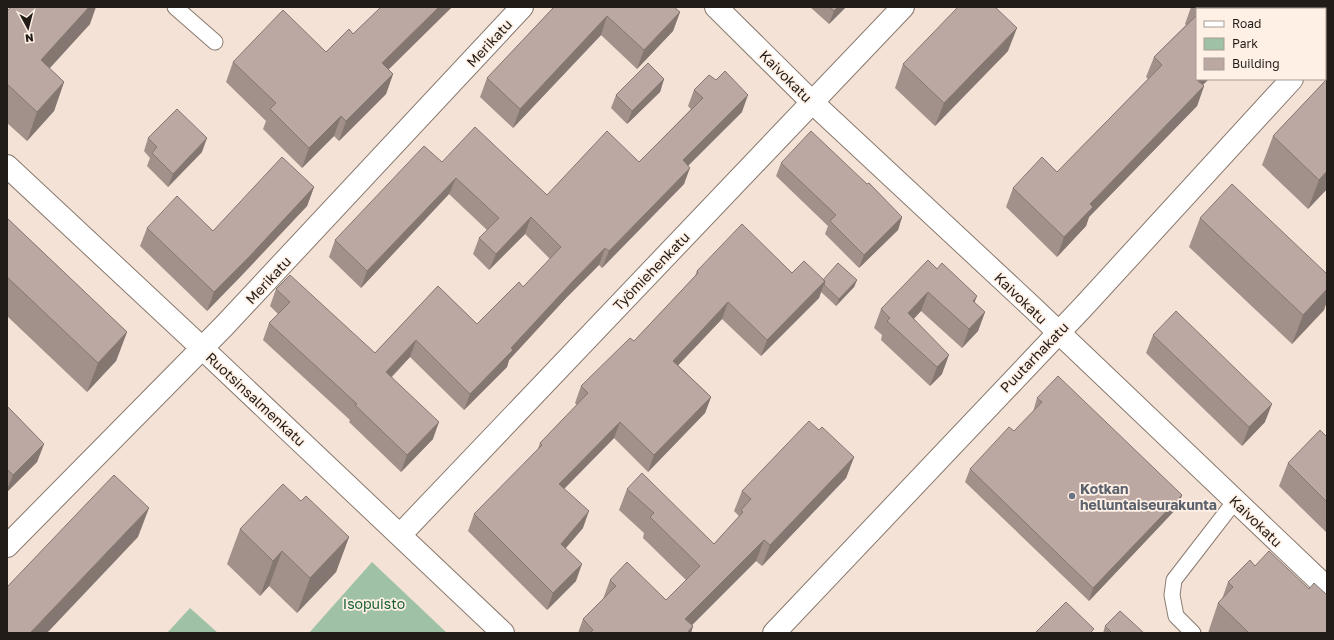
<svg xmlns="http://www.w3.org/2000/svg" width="1334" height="640" font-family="'Golos Text',sans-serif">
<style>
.green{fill:#9fc2a7}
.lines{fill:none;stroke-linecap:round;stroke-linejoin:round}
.lane-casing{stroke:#89796e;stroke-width:17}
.street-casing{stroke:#89796e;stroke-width:24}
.secondary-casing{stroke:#89796e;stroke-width:24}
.lane{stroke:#fff;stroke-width:15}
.street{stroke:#fff;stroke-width:22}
.secondary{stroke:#fff;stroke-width:22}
.wall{fill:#a2908b}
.shaded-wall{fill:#847671}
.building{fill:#bca8a2;stroke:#847671}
.worship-dot{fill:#6b7280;stroke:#fff0e6;stroke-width:1.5}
.labels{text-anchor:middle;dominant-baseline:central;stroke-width:3.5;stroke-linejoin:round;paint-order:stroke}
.street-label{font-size:14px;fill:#221c18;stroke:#fff0e6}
.worship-label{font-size:14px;font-weight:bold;fill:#5b616d;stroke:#fff0e6;text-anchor:start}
.park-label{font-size:14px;fill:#186034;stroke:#fff0e6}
</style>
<rect width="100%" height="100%" fill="#f4e2d6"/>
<g class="green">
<polygon points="372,562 447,633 309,633"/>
<polygon points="190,608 218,633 167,633"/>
</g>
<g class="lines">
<defs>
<g id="lane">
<polyline points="175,7 215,42"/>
<polyline points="1193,633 1176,616 1172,595 1174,580 1235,501"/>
</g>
<g id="street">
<polyline points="716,7 812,102 1032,307 1327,588"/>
<polyline points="1325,44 1327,42"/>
<polyline points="400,535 903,7"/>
<polyline points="7,546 224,326 522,7"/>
<polyline points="774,633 1084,306 1292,79"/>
</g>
<polyline id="secondary" points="7,166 203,349 503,633"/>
</defs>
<use href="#lane" class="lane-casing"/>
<use href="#street" class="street-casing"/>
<use href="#secondary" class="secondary-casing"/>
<use href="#lane" class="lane"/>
<use href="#street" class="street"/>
<use href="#secondary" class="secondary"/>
</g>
<g class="wall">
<polygon points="381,7 452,7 388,69 393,74 386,94 339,141 334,136 302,168 263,129 266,121 226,82 233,62 326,52 353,34"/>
<polygon points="554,7 680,12 673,31 637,69 601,35 513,128 480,97 487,78"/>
<polygon points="810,7 846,7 829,24"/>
<polygon points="1191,7 1283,7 1281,9 1197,9 1197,79 1204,86 1197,106 1089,217 1086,226 1057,257 1006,207 1013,188 1057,172 1148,79 1146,77 1154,57 1186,25 1185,24"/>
<polygon points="7,11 90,24 49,68 64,82 54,111 27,141 7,123"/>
<polygon points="1008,51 935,126 895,88 903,64"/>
<polygon points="664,79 660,92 627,124 611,108 616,95"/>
<polygon points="1327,79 1327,189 1308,209 1262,165 1273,136"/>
<polygon points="694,90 742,112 688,165 684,184 602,268 599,265 567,297 509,360 507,367 464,410 410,357 392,377 433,439 401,472 349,422 350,420 263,340 269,323 278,314 270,306 276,289 375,353 438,286 477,324 523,287 550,259 525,234 489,270 473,254 479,238 487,230 449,194 361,288 329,257 335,240 442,162 547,195 639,162 691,109 688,106"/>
<polygon points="148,138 202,152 168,187 147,166 150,158 144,151"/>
<polygon points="781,163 867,184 902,217 898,230 859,268 825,234 828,226 776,176"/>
<polygon points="314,187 307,206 242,275 207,311 140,246 147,228 213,231"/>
<polygon points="7,218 127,332 116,361 87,392 7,316"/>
<polygon points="1200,218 1327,274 1327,301 1324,310 1292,344 1189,247"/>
<polygon points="928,260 985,312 978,331 962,348 921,311 914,319 942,374 930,386 881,340 882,335 874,328 881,309"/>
<polygon points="697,271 792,273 823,280 857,280 854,287 836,306 821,292 819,298 761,356 722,319 678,365 711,397 705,413 648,472 614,438 564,489 583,528 566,548 576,581 547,610 468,531 474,514 537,451 540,443 577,405 575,403 581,386 634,341 695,276"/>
<polygon points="1153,335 1265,422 1242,446 1146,353"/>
<polygon points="1037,398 1182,495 1177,508 1089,601 965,482 970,469 1014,431 1033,412"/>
<polygon points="7,406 44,444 37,462 7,492"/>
<polygon points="819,430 854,457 846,478 762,566 756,561 692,625 693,626 691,633 578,633 583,619 603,599 610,580 666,600 686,580 643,538 644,533 619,510 627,489 714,544 737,519 739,516 734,511 742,491"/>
<polygon points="1327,437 1327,533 1279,486 1288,463"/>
<polygon points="301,501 349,537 336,572 297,613 269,586 260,596 227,564 240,529"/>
<polygon points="1255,566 1309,589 1327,633 1208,633 1218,603 1222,599 1228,582"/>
<polygon points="1105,626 1144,633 1103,633"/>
</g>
<g class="shaded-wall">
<polygon points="89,7 96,7 90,24 30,90 41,60"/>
<polygon points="439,7 452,7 375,83 382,63"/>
<polygon points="838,7 846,7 829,24 834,11"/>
<polygon points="1270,7 1283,7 1281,9 1268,9"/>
<polygon points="680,12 673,31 637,69 644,50"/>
<polygon points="607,16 601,35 513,128 520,109"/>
<polygon points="1017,28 1008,51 935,126 944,103"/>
<polygon points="393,74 386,94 339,141 346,121"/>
<polygon points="1197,78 1197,79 1209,79 1189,99 1196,79"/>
<polygon points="664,79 660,92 627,124 632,111"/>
<polygon points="64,82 54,111 27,141 37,112"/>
<polygon points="1204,86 1197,106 1089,217 1086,226 1057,257 1064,237 1090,204"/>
<polygon points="748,95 742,112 677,177 683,160"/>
<polygon points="341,116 334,136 302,168 309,148"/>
<polygon points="207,138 202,152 168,187 173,174"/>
<polygon points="690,168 684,184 602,268 609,251"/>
<polygon points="1327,171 1327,189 1308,209 1319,180"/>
<polygon points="456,178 449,194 361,288 367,271"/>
<polygon points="314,187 307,206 242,275 207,311 214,292"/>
<polygon points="531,217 525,234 489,270 496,254"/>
<polygon points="902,217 898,230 859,268 864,255"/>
<polygon points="605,248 599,265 567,297 509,360 507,367 464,410 470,394 511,348 573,281"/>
<polygon points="857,280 854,287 836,306 839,299"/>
<polygon points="825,281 819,298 761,356 767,340"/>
<polygon points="1327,289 1327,301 1324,310 1292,344 1303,315"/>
<polygon points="928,292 921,311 901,331 908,313"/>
<polygon points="977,296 970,315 973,301"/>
<polygon points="728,302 722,319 667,377 673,361"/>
<polygon points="985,312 978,331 962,348 969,329"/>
<polygon points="127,332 116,361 87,392 98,363"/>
<polygon points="416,340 410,357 380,388 386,372"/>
<polygon points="949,355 942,374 930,386 937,367"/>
<polygon points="711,397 705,413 648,472 654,455"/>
<polygon points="1272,404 1265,422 1242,446 1249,427"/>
<polygon points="439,422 433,439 401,472 407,455"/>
<polygon points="620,422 614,438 553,500 559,484"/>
<polygon points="44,444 37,462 7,492 7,490 13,475"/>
<polygon points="854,457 846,478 762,566 770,545"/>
<polygon points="1182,495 1177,508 1089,601 1093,588"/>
<polygon points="149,508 138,537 47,633 30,633"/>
<polygon points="589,511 583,528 555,560 561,544"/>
<polygon points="349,537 336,572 297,613 310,578"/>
<polygon points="764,540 756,561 684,633 685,619"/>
<polygon points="282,551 269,586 260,596 273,561"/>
<polygon points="582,564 576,581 547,610 553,593"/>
<polygon points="693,626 691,633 687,633"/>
</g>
<g class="building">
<polygon points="11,7 89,7 41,60 64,82 37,112 7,84 7,11"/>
<polygon points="381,7 439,7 382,63 393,74 346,121 341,116 309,148 270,109 276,103 233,62 283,10 326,52 349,29 353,34"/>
<polygon points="554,7 674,7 680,12 644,50 607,16 520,109 487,78"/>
<polygon points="829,7 838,7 834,11"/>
<polygon points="958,7 995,7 1017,28 944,103 903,64"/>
<polygon points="1195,7 1270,7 1268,9 1197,9"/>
<polygon points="1197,15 1197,78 1196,79 1204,86 1090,204 1093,207 1064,237 1013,188 1042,157 1057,172 1162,65 1154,57"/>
<polygon points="648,63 664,79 632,111 616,95"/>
<polygon points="725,71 748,95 683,160 690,168 609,251 605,248 573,281 511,348 513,350 470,394 416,340 386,372 439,422 407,455 355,405 357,404 269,323 290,302 276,289 290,275 375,353 438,286 477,324 519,282 523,287 561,247 531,217 496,254 479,238 499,218 456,178 367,271 335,240 424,146 442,162 475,127 547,195 607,131 639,162 703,98 694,90 709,75 716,80"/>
<polygon points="1327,79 1327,171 1319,180 1273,136"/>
<polygon points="177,109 207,138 173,174 152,153 157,147 148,138"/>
<polygon points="811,131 867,184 869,183 902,217 864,255 830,221 836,215 781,163"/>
<polygon points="282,157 314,187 249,257 214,292 147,228 177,196 213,231"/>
<polygon points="1232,184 1327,274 1327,289 1303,315 1200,218"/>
<polygon points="7,218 127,332 98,363 7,277"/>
<polygon points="742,224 792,273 804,261 825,281 767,340 728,302 673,361 711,397 654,455 620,422 559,484 589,511 561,544 582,564 553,593 474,514 542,445 540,443 588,393 581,386 630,338 634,341 698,273 697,271"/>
<polygon points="928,260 937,269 942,263 977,296 973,301 985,312 969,329 928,292 908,313 949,355 937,367 887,321 890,318 881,309"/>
<polygon points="838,263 857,280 839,299 824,285 825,281 823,280"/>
<polygon points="1176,311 1272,404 1249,427 1153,335"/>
<polygon points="1058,376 1182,495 1093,588 970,469 1009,427 1014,431 1042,402 1037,398"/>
<polygon points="7,406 44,444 13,475 7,469"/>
<polygon points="809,421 819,430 822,427 854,457 770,545 764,540 685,619 693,626 687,633 590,633 593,630 583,619 616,586 610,580 627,562 666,600 700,566 650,517 654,513 627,489 642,473 714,544 743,512 741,510 751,499 742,491"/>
<polygon points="1320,430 1327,437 1327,502 1288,463"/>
<polygon points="114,475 149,508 30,633 7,633 7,587"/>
<polygon points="283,484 301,501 306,496 349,537 310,578 282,551 273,561 240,529"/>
<polygon points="1269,551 1309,589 1314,583 1327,595 1327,633 1249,633 1218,603 1233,587 1228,582 1250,560 1255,566"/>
<polygon points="1066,602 1094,629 1090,633 1035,633"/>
<polygon points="1120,611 1144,633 1112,633 1105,626"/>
</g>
<circle class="worship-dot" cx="1072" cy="496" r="4"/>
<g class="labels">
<g class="street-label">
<text transform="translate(489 43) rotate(-47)">Merikatu</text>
<text transform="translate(786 76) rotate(45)">Kaivokatu</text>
<text transform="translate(651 271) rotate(-46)">Työmiehenkatu</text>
<text transform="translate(268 280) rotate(-47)">Merikatu</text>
<text transform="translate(1021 298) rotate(44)">Kaivokatu</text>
<text transform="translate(1034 357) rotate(-46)">Puutarhakatu</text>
<text transform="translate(256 399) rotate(43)">Ruotsinsalmenkatu</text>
<text transform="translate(1256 521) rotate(44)">Kaivokatu</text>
</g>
<g class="worship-label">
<text x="1080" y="488">Kotkan<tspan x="1080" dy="16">helluntaiseurakunta</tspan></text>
</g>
<g class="park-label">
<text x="374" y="603">Isopuisto</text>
</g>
</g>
<rect width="1334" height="640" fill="none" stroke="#221c18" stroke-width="16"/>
<rect x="1196" y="8" width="130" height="72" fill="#fff0e6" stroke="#a79b94"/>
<rect x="1204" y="21" width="20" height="6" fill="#ffffff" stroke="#a79b94"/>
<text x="1232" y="28" font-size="12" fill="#221c18">Road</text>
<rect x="1204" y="38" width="20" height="12" fill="#9fc2a7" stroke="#a79b94"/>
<text x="1232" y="48" font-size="12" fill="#221c18">Park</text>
<rect x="1204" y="58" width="20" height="12" fill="#bca8a2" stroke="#a79b94"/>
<text x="1232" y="68" font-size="12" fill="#221c18">Building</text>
<g transform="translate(28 28) rotate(173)" stroke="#fff0e6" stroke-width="3" paint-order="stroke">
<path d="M0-3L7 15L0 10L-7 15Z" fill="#221c18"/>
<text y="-6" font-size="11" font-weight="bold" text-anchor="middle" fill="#221c18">N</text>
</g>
</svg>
